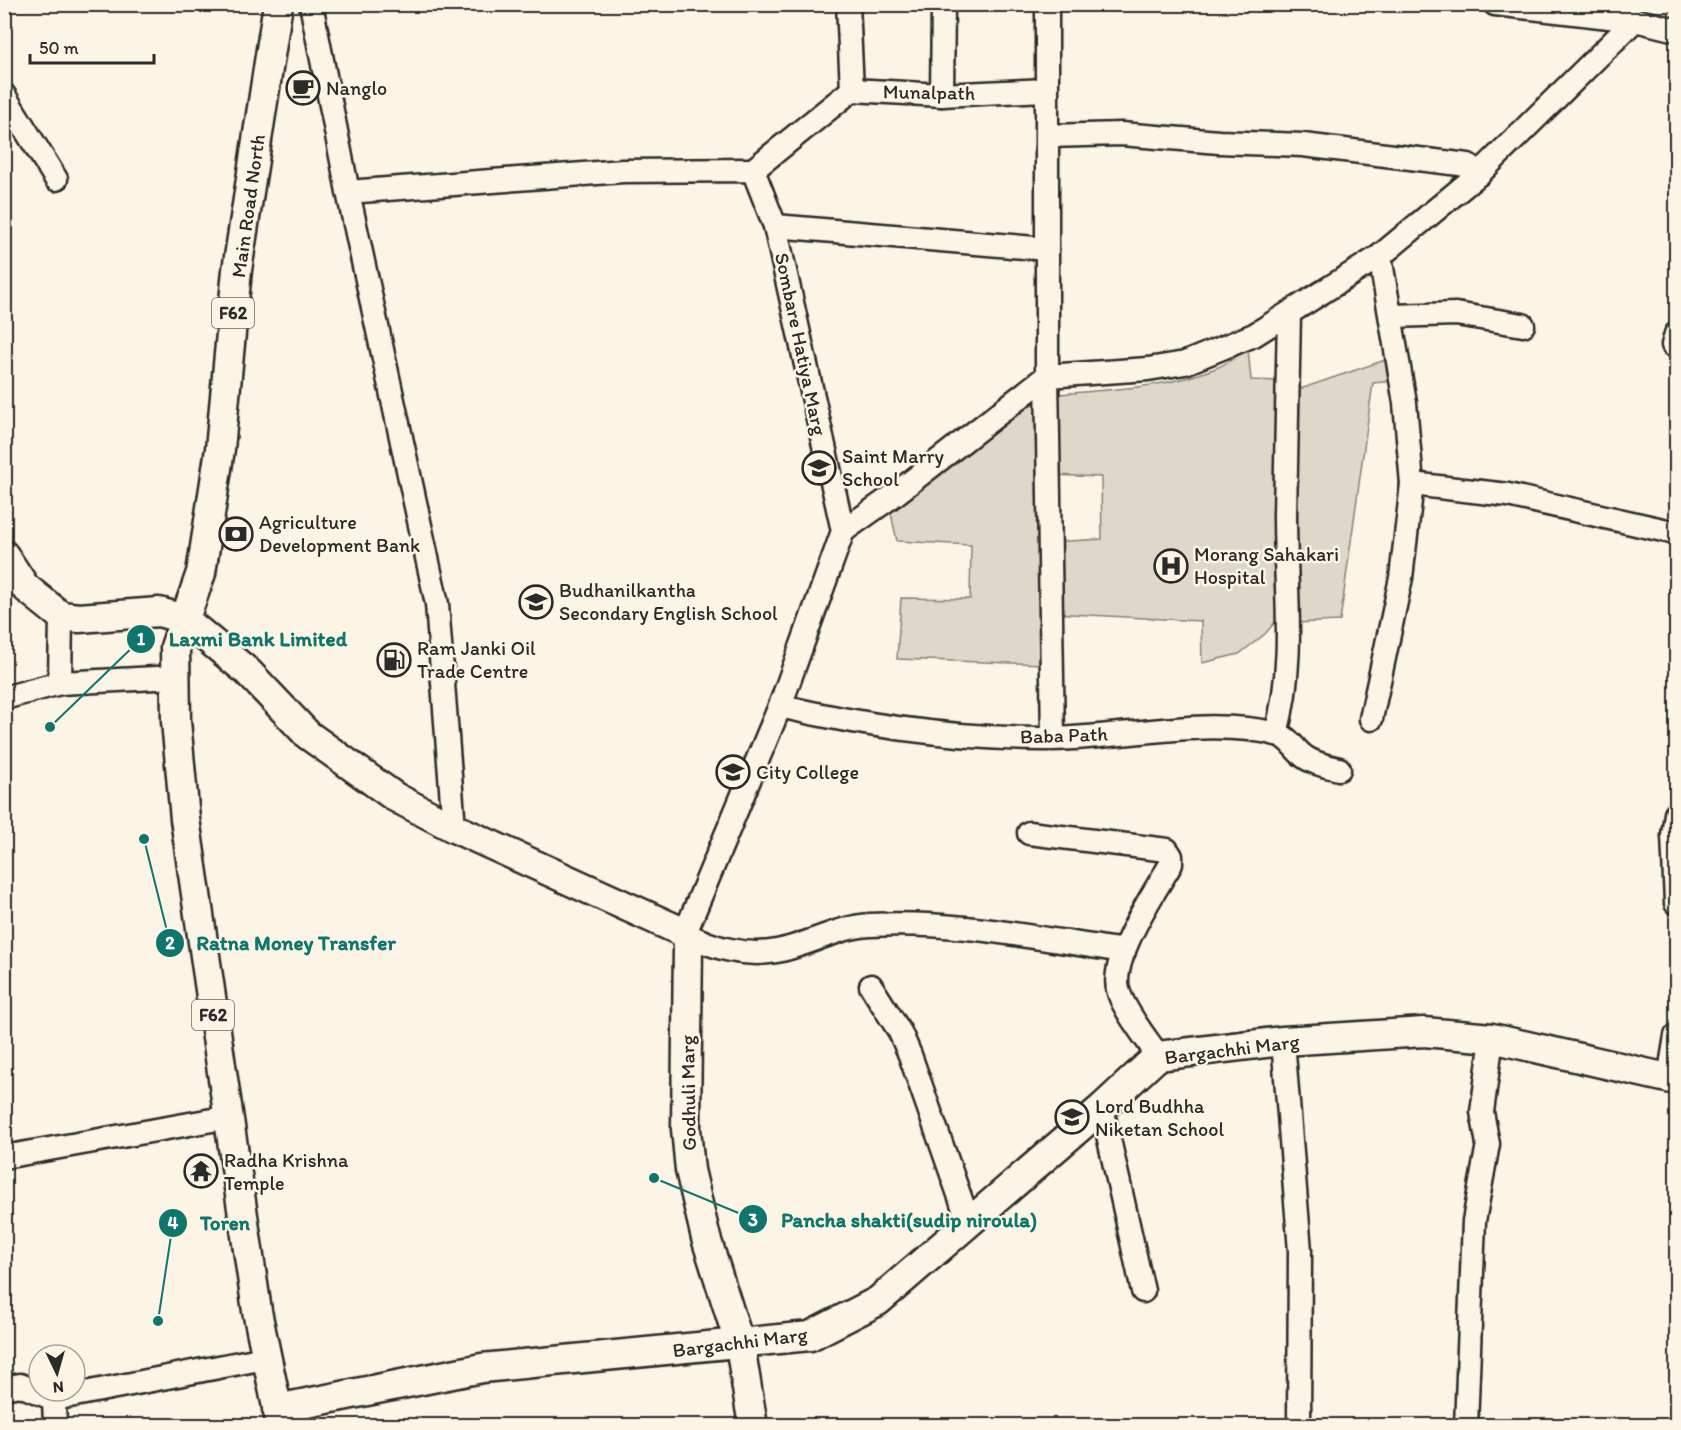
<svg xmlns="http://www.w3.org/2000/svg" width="1681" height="1430" font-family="Itim,sans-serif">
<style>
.green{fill:#ded8ca;stroke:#84827a;stroke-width:1.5}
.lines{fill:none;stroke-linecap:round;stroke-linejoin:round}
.minor-casing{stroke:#2b2b2b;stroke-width:27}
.major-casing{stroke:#2b2b2b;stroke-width:33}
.minor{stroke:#fcf5e5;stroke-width:22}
.major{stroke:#fcf5e5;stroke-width:28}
.labels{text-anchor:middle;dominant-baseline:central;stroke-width:5;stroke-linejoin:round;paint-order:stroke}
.shield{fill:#fcf5e5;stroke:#6a6863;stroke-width:1.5}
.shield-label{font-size:18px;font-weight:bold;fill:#2b2b2b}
.poi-label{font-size:20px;fill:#2b2b2b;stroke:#fcf5e5;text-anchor:start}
.street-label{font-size:20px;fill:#2b2b2b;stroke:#fcf5e5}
.leader{fill:none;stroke:#0f766e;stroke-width:2}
.callout-dot{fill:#0f766e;stroke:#fcf5e5;stroke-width:2}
.mark-label{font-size:18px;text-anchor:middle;font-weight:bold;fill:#fff}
.callout-label{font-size:21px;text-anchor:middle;font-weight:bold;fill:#0f766e;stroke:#fcf5e5;stroke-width:5;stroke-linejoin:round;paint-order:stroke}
</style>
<rect width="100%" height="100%" fill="#fcf5e5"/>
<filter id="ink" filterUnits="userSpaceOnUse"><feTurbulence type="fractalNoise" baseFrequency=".0167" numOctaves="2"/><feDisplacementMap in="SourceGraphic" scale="12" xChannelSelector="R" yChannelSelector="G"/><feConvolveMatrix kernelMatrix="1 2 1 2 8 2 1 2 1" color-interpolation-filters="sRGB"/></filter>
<g filter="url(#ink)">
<g class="green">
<path d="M 1248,349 L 1251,380 L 1279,381 L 1281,615 L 1265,634 L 1239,654 L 1202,663 L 1201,621 L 1052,613 L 1053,542 L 1102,539 L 1101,477 L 1054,475 L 1057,394 C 1113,389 1163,389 1216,368 C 1227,364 1238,355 1248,349 Z"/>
<polygon points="1388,359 1394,381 1373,383 1340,621 1295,623 1297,390"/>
<polygon points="1040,397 1043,664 897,659 901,598 970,599 971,545 897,541 890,509"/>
</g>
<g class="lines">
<defs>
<g id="minor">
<polyline points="311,4 348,192 437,604 454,828"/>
<polyline points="848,4 852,90"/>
<polyline points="1047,4 1047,376 1053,738"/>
<polyline points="1495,4 1635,20 1676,30"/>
<polyline points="4,95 56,179"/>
<polyline points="942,95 943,4"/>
<polyline points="1048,136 1121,134 1219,142 1303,145 1468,165 1480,173"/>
<polyline points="753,170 852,90 942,95 1046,90"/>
<path d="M 348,192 L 623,171 L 753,170 L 775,226 L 843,531 L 780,706 L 685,933 C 712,948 746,957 777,951 C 808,945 838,927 870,925 C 954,920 1041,939 1124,951"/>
<polyline points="775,226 1047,249"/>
<polyline points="1392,316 1456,314 1523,325"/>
<polyline points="1673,345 1676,334"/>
<polyline points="1412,484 1508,495 1676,533"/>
<polyline points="843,531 894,495 1047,376 1148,369 1185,363 1254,335 1380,256 1480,173 1635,20"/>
<polyline points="60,683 175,677"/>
<polyline points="4,698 60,683 61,616"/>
<path d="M 780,706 C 865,726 954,738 1041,739 C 1117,740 1202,716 1277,734 C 1288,737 1293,747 1301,754 C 1311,763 1326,766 1339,769"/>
<polyline points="1371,719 1401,578 1412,484 1405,403 1380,256"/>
<path d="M 1276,734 C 1296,658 1285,592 1285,515 C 1286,448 1288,380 1289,313"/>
<polyline points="1676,814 1673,835 1676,903"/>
<path d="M 1029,833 L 1167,850 L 1171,856 L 1171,864 C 1155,891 1107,962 1119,993 C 1127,1015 1145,1036 1158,1056"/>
<polyline points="871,986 900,1032 910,1055 969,1223"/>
<polyline points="1283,1041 1300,1251 1299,1426"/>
<polyline points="1669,1078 1676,1036"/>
<polyline points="1102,1108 1143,1291"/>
<polyline points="4,1157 229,1117"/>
<polyline points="4,1388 20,1385 54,1399 265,1358"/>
<polyline points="54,1399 55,1426"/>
<polyline points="1466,1426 1474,1221 1488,1144 1482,1112 1492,1038"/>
</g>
<g id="major">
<polyline points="278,4 237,270 220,449 201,573 175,647 176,721 185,819 257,1311 281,1426"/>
<polyline points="4,555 25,587 61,616 79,618 159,612 184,619 248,672 308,735 395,797 454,828 685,933 688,943 686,1129 690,1170 706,1238 740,1345 753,1426"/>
<polyline points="277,1409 482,1368 810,1336 878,1301 1102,1108 1158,1056 1283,1041 1424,1032 1492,1038 1676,1080"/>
</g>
</defs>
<use href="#minor" class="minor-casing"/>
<use href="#major" class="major-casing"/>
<use href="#minor" class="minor"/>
<use href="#major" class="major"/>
</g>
</g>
<defs>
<symbol id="cafe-ring" viewBox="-11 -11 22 22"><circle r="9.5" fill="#fcf5e5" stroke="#2b2b2b" stroke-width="1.5"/><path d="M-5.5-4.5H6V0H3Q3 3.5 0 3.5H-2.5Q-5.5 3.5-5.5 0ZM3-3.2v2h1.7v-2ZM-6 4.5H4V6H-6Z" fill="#2b2b2b"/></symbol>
<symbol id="school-ring" viewBox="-11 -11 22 22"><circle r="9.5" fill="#fcf5e5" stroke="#2b2b2b" stroke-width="1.5"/><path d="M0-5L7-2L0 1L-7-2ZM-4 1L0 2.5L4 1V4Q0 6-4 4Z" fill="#2b2b2b"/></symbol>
<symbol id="bank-ring" viewBox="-11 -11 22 22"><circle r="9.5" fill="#fcf5e5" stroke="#2b2b2b" stroke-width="1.5"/><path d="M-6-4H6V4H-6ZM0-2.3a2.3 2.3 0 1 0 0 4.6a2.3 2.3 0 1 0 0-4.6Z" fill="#2b2b2b"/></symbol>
<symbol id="hospital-ring" viewBox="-11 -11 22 22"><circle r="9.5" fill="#fcf5e5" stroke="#2b2b2b" stroke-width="1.5"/><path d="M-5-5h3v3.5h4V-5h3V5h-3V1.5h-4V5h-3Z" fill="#2b2b2b"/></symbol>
<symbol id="fuel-ring" viewBox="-11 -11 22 22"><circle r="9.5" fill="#fcf5e5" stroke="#2b2b2b" stroke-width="1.5"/><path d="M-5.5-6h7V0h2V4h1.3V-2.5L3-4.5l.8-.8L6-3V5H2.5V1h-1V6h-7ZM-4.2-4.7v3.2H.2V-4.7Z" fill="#2b2b2b"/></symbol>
<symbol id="temple-ring" viewBox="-11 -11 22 22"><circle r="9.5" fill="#fcf5e5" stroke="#2b2b2b" stroke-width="1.5"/><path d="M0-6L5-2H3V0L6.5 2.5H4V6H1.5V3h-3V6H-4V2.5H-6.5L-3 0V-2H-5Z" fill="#2b2b2b"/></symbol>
</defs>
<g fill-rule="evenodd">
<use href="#cafe-ring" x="284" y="69" width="38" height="38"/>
<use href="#school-ring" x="800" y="449" width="38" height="38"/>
<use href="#bank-ring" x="217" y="515" width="38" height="38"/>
<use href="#hospital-ring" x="1152" y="547" width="38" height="38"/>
<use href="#school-ring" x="517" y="583" width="38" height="38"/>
<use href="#fuel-ring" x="375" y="641" width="38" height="38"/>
<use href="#school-ring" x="714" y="753" width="38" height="38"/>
<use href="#school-ring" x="1053" y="1098" width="38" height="38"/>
<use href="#temple-ring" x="182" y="1152" width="38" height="38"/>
</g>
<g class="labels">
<g class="shield">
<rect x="212" y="298" width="42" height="30" rx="4.5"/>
<rect x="192" y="1000" width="42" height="30" rx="4.5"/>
</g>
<g class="shield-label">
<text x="233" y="313">F62</text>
<text x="213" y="1015">F62</text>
</g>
<g class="poi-label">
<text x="326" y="88">Nanglo</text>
<text x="842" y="456">Saint Marry<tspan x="842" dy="23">School</tspan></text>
<text x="259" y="522">Agriculture<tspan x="259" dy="23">Development Bank</tspan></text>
<text x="1194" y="554">Morang Sahakari<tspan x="1194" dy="23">Hospital</tspan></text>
<text x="559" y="590">Budhanilkantha<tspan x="559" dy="23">Secondary English School</tspan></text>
<text x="417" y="648">Ram Janki Oil<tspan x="417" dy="23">Trade Centre</tspan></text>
<text x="756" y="772">City College</text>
<text x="1095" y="1106">Lord Budhha<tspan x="1095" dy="23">Niketan School</tspan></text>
<text x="224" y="1160">Radha Krishna<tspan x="224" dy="23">Temple</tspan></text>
</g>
<g class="street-label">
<text transform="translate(929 92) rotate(1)">Munalpath</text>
<text transform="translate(248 206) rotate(-82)">Main Road North</text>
<text transform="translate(801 344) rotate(78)">Sombare Hatiya Marg</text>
<text transform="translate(1064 735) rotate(-2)">Baba Path</text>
<text transform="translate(1232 1049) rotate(-7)">Bargachhi Marg</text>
<text transform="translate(688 1093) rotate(-91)">Godhuli Marg</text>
<text transform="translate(740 1342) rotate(-7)">Bargachhi Marg</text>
</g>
</g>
<path class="leader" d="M50 727L141 639M144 839L170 943M654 1178L753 1219M158 1321L173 1223"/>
<g class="callout-dot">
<circle cx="50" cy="727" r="6"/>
<circle cx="144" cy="839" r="6"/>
<circle cx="654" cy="1178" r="6"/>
<circle cx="158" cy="1321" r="6"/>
<circle cx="141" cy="639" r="15"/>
<circle cx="170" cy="943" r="15"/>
<circle cx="753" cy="1219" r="15"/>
<circle cx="173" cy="1223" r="15"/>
</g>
<g class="mark-label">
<text x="141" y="645">1</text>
<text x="170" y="949">2</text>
<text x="753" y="1226">3</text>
<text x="173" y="1229">4</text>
</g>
<g class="callout-label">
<text x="258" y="646">Laxmi Bank Limited</text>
<text x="296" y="950">Ratna Money Transfer</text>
<text x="909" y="1227">Pancha shakti(sudip niroula)</text>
<text x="225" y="1230">Toren</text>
</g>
<rect width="1681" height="1430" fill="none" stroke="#fcf5e5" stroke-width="24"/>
<rect x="12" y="12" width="1657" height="1406" fill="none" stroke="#2b2b2b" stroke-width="2" filter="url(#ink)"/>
<g transform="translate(57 1373) rotate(175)"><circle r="28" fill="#fcf5e5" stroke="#a8a49b" stroke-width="1.5"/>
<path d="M0-4.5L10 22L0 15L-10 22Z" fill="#2b2b2b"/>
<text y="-9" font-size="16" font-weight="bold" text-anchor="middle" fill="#2b2b2b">N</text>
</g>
<path d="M30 54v9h124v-9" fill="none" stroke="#2b2b2b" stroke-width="3"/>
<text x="39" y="54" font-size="18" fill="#2b2b2b" stroke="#fcf5e5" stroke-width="4.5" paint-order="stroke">50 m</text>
</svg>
